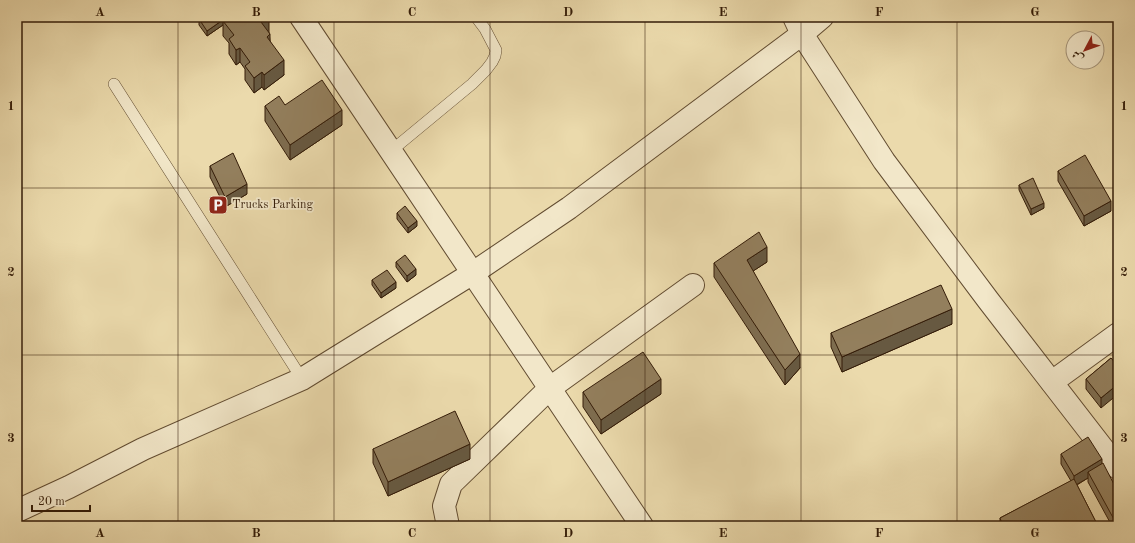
<svg xmlns="http://www.w3.org/2000/svg" width="1135" height="543" font-family="'Old Standard TT',Amiri,serif">
<style>
.lines{fill:none;stroke-linecap:round;stroke-linejoin:round}
.lane-casing{stroke:#624c31;stroke-width:12}
.street-casing{stroke:#624c31;stroke-width:24}
.lane{stroke:#f2e7c9;stroke-width:11}
.street{stroke:#f2e7c9;stroke-width:22}
.wall{fill:#7e6d50;stroke:#341c08}
.shaded-wall{fill:#675941;stroke:#341c08}
.building{fill:#937f5d;stroke:#341c08}
.grid{fill:none;stroke:#341c08;stroke-width:1;stroke-opacity:0.55}
.labels{text-anchor:middle;dominant-baseline:central;stroke-width:3.5;stroke-linejoin:round;paint-order:stroke}
.poi-label{font-size:12px;fill:#341c08;stroke:#f2e7c9;text-anchor:start}
.neatline{fill:none;stroke:#341c08;stroke-width:1.5}
.grid-label{font-size:13px;text-anchor:middle;font-weight:bold;fill:#341c08}
</style>
<rect width="100%" height="100%" fill="#ebdaac"/>
<filter id="stains"><feTurbulence type="fractalNoise" baseFrequency=".005" numOctaves="4"/><feColorMatrix values="0 0 0 0 .2 0 0 0 0 .09 0 0 0 0 .02 0 0 0 .5 -.17"/></filter>
<radialGradient id="worn" r=".72"><stop offset=".6" stop-color="#630" stop-opacity="0"/><stop offset="1" stop-color="#630" stop-opacity=".3"/></radialGradient>
<g class="lines">
<defs>
<g id="lane">
<polyline points="114,84 302,379"/>
<polyline points="391,151 472,84 486,70 492,62 495,56 496,50 485,29 476,17"/>
</g>
<g id="street">
<polyline points="301,17 642,526"/>
<polyline points="794,17 802,34 884,161 988,300 1118,468"/>
<polyline points="1052,382 1118,334"/>
<polyline points="17,511 69,487 143,449 302,379 473,273 569,208 802,34 822,17"/>
<polyline points="448,526 444,506 451,484 550,388 693,285"/>
</g>
</defs>
<use href="#lane" class="lane-casing"/>
<use href="#street" class="street-casing"/>
<use href="#lane" class="lane"/>
<use href="#street" class="street"/>
</g>
<g class="wall">
<polygon points="203,17 269,32 270,41 284,75 264,90 262,87 254,93 245,80 245,69 240,62 236,65 229,54 229,43 223,36 223,25 207,36 199,25 199,19"/>
<polygon points="285,105 342,125 290,160 265,121 265,106"/>
<polygon points="210,166 247,194 225,207 210,177"/>
<polygon points="1058,171 1111,211 1084,226 1058,181"/>
<polygon points="1019,185 1044,208 1031,215 1019,190"/>
<polygon points="397,213 417,226 408,233 397,219"/>
<polygon points="396,262 416,275 407,282 396,267"/>
<polygon points="767,262 753,271 800,368 785,385 714,277 714,263"/>
<polygon points="372,280 396,288 381,298 372,285"/>
<polygon points="952,324 842,372 831,347 831,333"/>
<polygon points="1111,358 1101,408 1086,389 1086,379"/>
<polygon points="583,392 661,394 601,434 583,407"/>
<polygon points="1118,410 1118,425 1116,422 1116,412"/>
<polygon points="373,449 470,459 388,496 373,463"/>
<polygon points="1061,454 1102,464 1118,526 1112,526 1088,482 1088,478 1077,485 1098,526 1000,526 1000,518 1071,481 1061,464"/>
</g>
<g class="shaded-wall">
<polygon points="227,17 230,17 223,21 223,25 207,36 207,31"/>
<polygon points="269,17 269,32 261,37 261,22"/>
<polygon points="270,34 270,49 267,37"/>
<polygon points="240,48 240,62 236,65 236,50"/>
<polygon points="284,60 284,75 264,90 264,75"/>
<polygon points="262,72 262,87 254,93 254,78"/>
<polygon points="342,110 342,125 290,160 290,145"/>
<polygon points="247,184 247,194 225,207 225,197"/>
<polygon points="1111,201 1111,211 1084,226 1084,216"/>
<polygon points="1044,203 1044,208 1031,215 1031,209"/>
<polygon points="417,221 417,226 408,233 408,228"/>
<polygon points="767,247 767,262 747,275 747,260"/>
<polygon points="416,269 416,275 407,282 407,276"/>
<polygon points="396,282 396,288 381,298 381,293"/>
<polygon points="952,309 952,324 842,372 842,357"/>
<polygon points="800,354 800,368 785,385 785,370"/>
<polygon points="661,379 661,394 601,434 601,420"/>
<polygon points="1118,384 1118,394 1101,408 1101,398"/>
<polygon points="470,444 470,459 388,496 388,482"/>
<polygon points="1102,459 1102,469 1088,472 1088,478 1074,486 1074,476"/>
<polygon points="1118,522 1118,526 1116,526 1116,523"/>
</g>
<g class="building">
<polygon points="203,17 227,17 207,31 199,19"/>
<polygon points="229,17 268,17 261,22 270,34 267,37 284,60 264,75 262,72 254,78 245,66 250,62 240,48 236,50 229,39 234,35 223,21"/>
<polygon points="322,80 342,110 290,145 265,106 279,96 285,105"/>
<polygon points="233,153 247,184 225,197 210,166"/>
<polygon points="1085,155 1111,201 1084,216 1058,171"/>
<polygon points="1033,178 1044,203 1031,209 1019,185"/>
<polygon points="405,206 417,221 408,228 397,213"/>
<polygon points="759,232 767,247 747,260 800,354 785,370 714,263"/>
<polygon points="405,255 416,269 407,276 396,262"/>
<polygon points="387,270 396,282 381,293 372,280"/>
<polygon points="941,285 952,309 842,357 831,333"/>
<polygon points="643,352 661,379 601,420 583,392"/>
<polygon points="1111,358 1118,366 1118,384 1101,398 1086,379"/>
<polygon points="1118,410 1118,415 1116,412"/>
<polygon points="455,411 470,444 388,482 373,449"/>
<polygon points="1088,437 1102,459 1074,476 1061,454"/>
<polygon points="1103,463 1118,492 1118,522 1116,523 1088,472"/>
<polygon points="1074,479 1098,526 1003,526 1000,518"/>
</g>
<path class="grid" d="M 178,17 L 178,526M 334,17 L 334,526M 490,17 L 490,526M 645,17 L 645,526M 801,17 L 801,526M 957,17 L 957,526M 17,188 L 1118,188M 17,355 L 1118,355"/>
<defs>
<symbol id="parking-square" viewBox="-11 -11 22 22"><rect x="-9" y="-9" width="18" height="18" rx="4" fill="#8f2418" stroke="#f2e7c9"/><path d="M-3.5-5.5H1a3.5 3.5 0 0 1 0 7H-1V5.5H-3.5ZM-1-3.4V-.6H.8a1.4 1.4 0 0 0 0-2.8Z" fill="#fff"/></symbol>
</defs>
<g fill-rule="evenodd">
<use href="#parking-square" x="207" y="194" width="22" height="22"/>
</g>
<g class="labels">
<g class="poi-label">
<text x="232" y="205">Trucks Parking</text>
</g>
</g>
<rect width="1135" height="543" fill="none" stroke="#ebdaac" stroke-width="44"/>
<g transform="translate(1085 50) rotate(229)"><circle r="19" fill="#f2e7c9" stroke="#a6967c"/>
<path d="M0-3L7 15L0 10L-7 15Z" fill="#8f2418"/>
<text y="-6" font-size="11" font-weight="bold" text-anchor="middle" fill="#341c08">ش</text>
</g>
<path d="M32 505v6h58v-6" fill="none" stroke="#341c08" stroke-width="2"/>
<text x="38" y="505" font-size="12" fill="#341c08" stroke="#f2e7c9" stroke-width="3" paint-order="stroke">20 m</text>
<rect x="22" y="22" width="1091" height="499" class="neatline"/>
<g class="grid-label">
<text x="100" y="16">A</text>
<text x="256" y="16">B</text>
<text x="412" y="16">C</text>
<text x="568" y="16">D</text>
<text x="723" y="16">E</text>
<text x="879" y="16">F</text>
<text x="1035" y="16">G</text>
<text x="11" y="110">1</text>
<text x="1124" y="110">1</text>
<text x="11" y="276">2</text>
<text x="1124" y="276">2</text>
<text x="11" y="442">3</text>
<text x="1124" y="442">3</text>
<text x="100" y="537">A</text>
<text x="256" y="537">B</text>
<text x="412" y="537">C</text>
<text x="568" y="537">D</text>
<text x="723" y="537">E</text>
<text x="879" y="537">F</text>
<text x="1035" y="537">G</text>
</g>
<rect width="100%" height="100%" filter="url(#stains)"/>
<rect width="100%" height="100%" fill="url(#worn)"/>
</svg>
